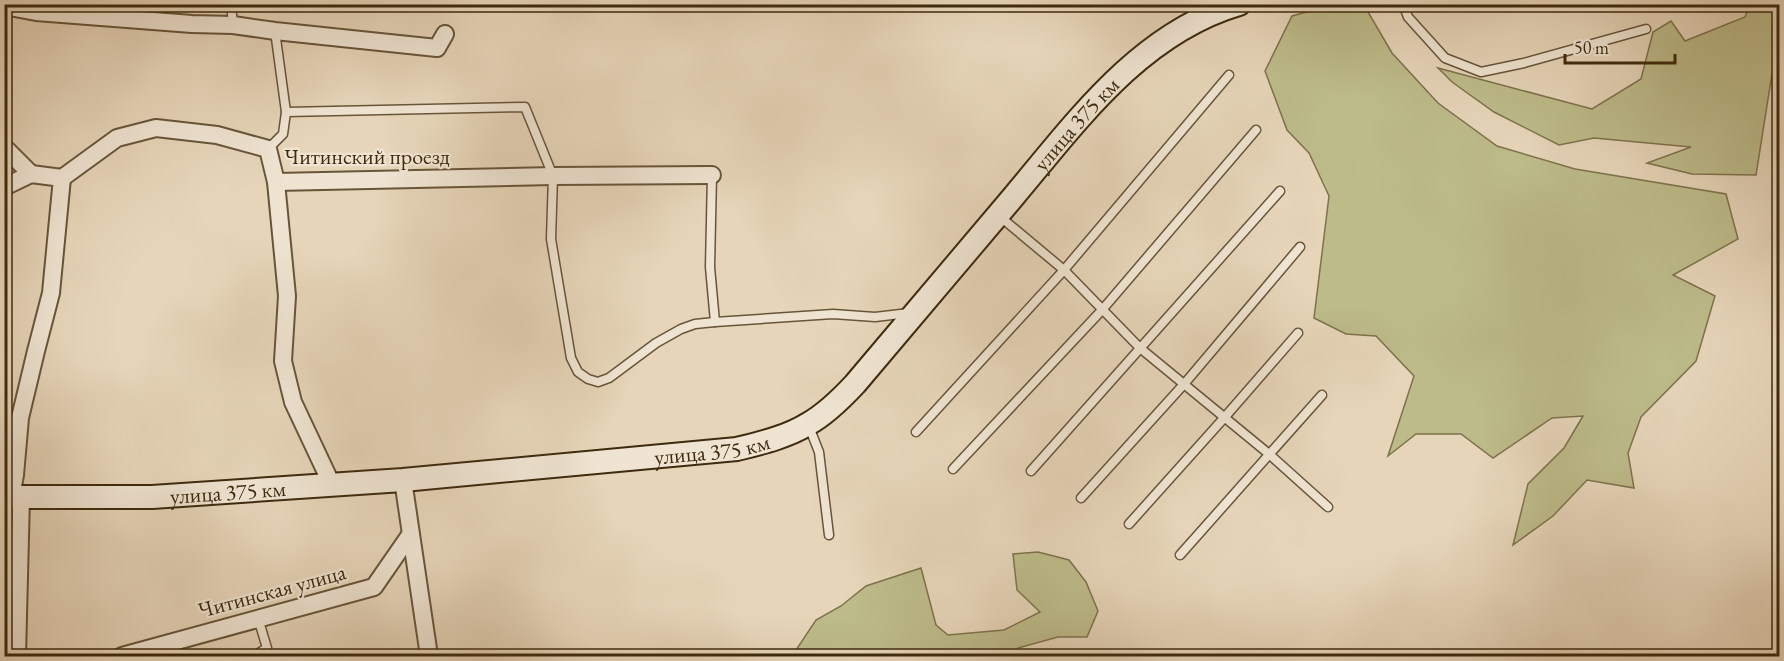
<svg xmlns="http://www.w3.org/2000/svg" width="1784" height="661" font-family="'EB Garamond',serif">
<style>
.green{fill:#bdbb8a;stroke:#7e724c;stroke-width:1.5}
.lines{fill:none;stroke-linecap:round;stroke-linejoin:round}
.lane-casing{stroke:#685539;stroke-width:11}
.street-casing{stroke:#685539;stroke-width:20}
.secondary-casing{stroke:#3e2a0e;stroke-width:26}
.lane{stroke:#efe4d2;stroke-width:8}
.street{stroke:#efe4d2;stroke-width:16}
.secondary{stroke:#efe4d2;stroke-width:22}
.labels{text-anchor:middle;dominant-baseline:central;stroke-width:4.5;stroke-linejoin:round;paint-order:stroke}
.street-label{font-size:22px;fill:#3e2a0e;stroke:#efe4d2}
</style>
<rect width="100%" height="100%" fill="#e6d5b9"/>
<filter id="stains"><feTurbulence type="fractalNoise" baseFrequency=".00333" numOctaves="4"/><feColorMatrix values="0 0 0 0 .2 0 0 0 0 .09 0 0 0 0 .02 0 0 0 .5 -.17"/></filter>
<radialGradient id="worn" r=".72"><stop offset=".6" stop-color="#630" stop-opacity="0"/><stop offset="1" stop-color="#630" stop-opacity=".3"/></radialGradient>
<g class="green">
<polygon points="1332,5 1364,5 1392,53 1438,103 1497,146 1575,169 1726,194 1738,239 1673,275 1715,296 1696,361 1641,417 1628,453 1634,488 1587,480 1553,516 1513,545 1528,484 1564,448 1583,416 1552,418 1493,458 1461,434 1416,434 1388,456 1414,376 1376,336 1346,334 1314,318 1329,196 1309,153 1287,130 1265,71 1292,16"/>
<polygon points="1750,5 1780,5 1779,53 1772,74 1756,175 1692,174 1647,163 1691,147 1594,138 1559,145 1494,112 1452,82 1438,68 1592,109 1641,79 1653,32 1671,21 1685,41 1745,17"/>
<polygon points="1038,552 1069,560 1086,582 1098,611 1087,637 1058,637 1018,648 1021,656 792,656 816,620 841,606 866,586 921,568 936,625 948,635 1004,630 1040,612 1017,590 1013,554"/>
</g>
<g class="lines">
<defs>
<g id="lane">
<polyline points="231,4 233,25"/>
<polyline points="1403,4 1408,17 1445,58 1481,72 1524,63 1646,29"/>
<polyline points="286,112 525,107 553,176 551,239 571,358 578,372 588,379 598,382 609,378 656,343 681,329 695,324 715,322"/>
<polyline points="268,149 283,134 286,112 275,31"/>
<polyline points="712,175 710,267 715,322 833,314 875,317 909,313"/>
<polyline points="998,215 1064,270 1140,348 1269,454 1328,507"/>
<polyline points="808,424 819,452 829,535"/>
<polyline points="916,432 1064,270 1229,75"/>
<polyline points="953,469 1102,310 1256,130"/>
<polyline points="1031,471 1280,191"/>
<polyline points="1081,498 1185,383 1300,247"/>
<polyline points="1129,524 1224,418 1298,333"/>
<polyline points="1180,555 1322,395"/>
<polyline points="254,656 267,648 258,618"/>
</g>
<g id="street">
<polyline points="4,6 36,12 192,24 233,25 275,31 437,48 445,34"/>
<polyline points="4,147 31,174"/>
<polyline points="62,178 117,138 156,128 217,135 268,149 276,182 553,176 712,175"/>
<polyline points="276,182 287,296 283,361 293,402 332,485"/>
<polyline points="4,187 31,174 62,178 51,293 36,351 20,418 15,475 11,497"/>
<polyline points="403,480 429,656"/>
<polyline points="17,656 21,497"/>
<polyline points="122,656 374,587 410,535"/>
</g>
<g id="secondary">
<path id="s1" d="M 4,497 L 152,497 L 403,480 L 737,449 C 761,443 787,437 808,424 C 826,414 841,399 855,384 C 908,322 961,259 1014,196 C 1077,121 1140,33 1239,4"/>
</g>
</defs>
<use href="#lane" class="lane-casing"/>
<use href="#street" class="street-casing"/>
<use href="#secondary" class="secondary-casing"/>
<use href="#lane" class="lane"/>
<use href="#street" class="street"/>
<use href="#secondary" class="secondary"/>
</g>
<g class="labels">
<g class="street-label">
<text stroke="none"><textPath href="#s1" startOffset="1214">улица 375 км</textPath></text>
<text x="367" y="156">Читинский проезд</text>
<text stroke="none"><textPath href="#s1" startOffset="710">улица 375 км</textPath></text>
<text stroke="none"><textPath href="#s1" startOffset="224">улица 375 км</textPath></text>
<text transform="translate(272 591) rotate(-15)">Читинская улица</text>
</g>
</g>
<rect width="1784" height="661" fill="none" stroke="#e6d5b9" stroke-width="24"/>
<rect x="6" y="6" width="1772" height="649" fill="none" stroke="#3e2a0e" stroke-width="3"/>
<rect x="12" y="12" width="1760" height="637" fill="none" stroke="#3e2a0e" stroke-width="1.5"/>
<path d="M1565 54v9h110v-9" fill="none" stroke="#3e2a0e" stroke-width="3"/>
<text x="1574" y="54" font-size="18" fill="#3e2a0e" stroke="#efe4d2" stroke-width="4.5" paint-order="stroke">50 m</text>
<rect width="100%" height="100%" filter="url(#stains)"/>
<rect width="100%" height="100%" fill="url(#worn)"/>
</svg>
